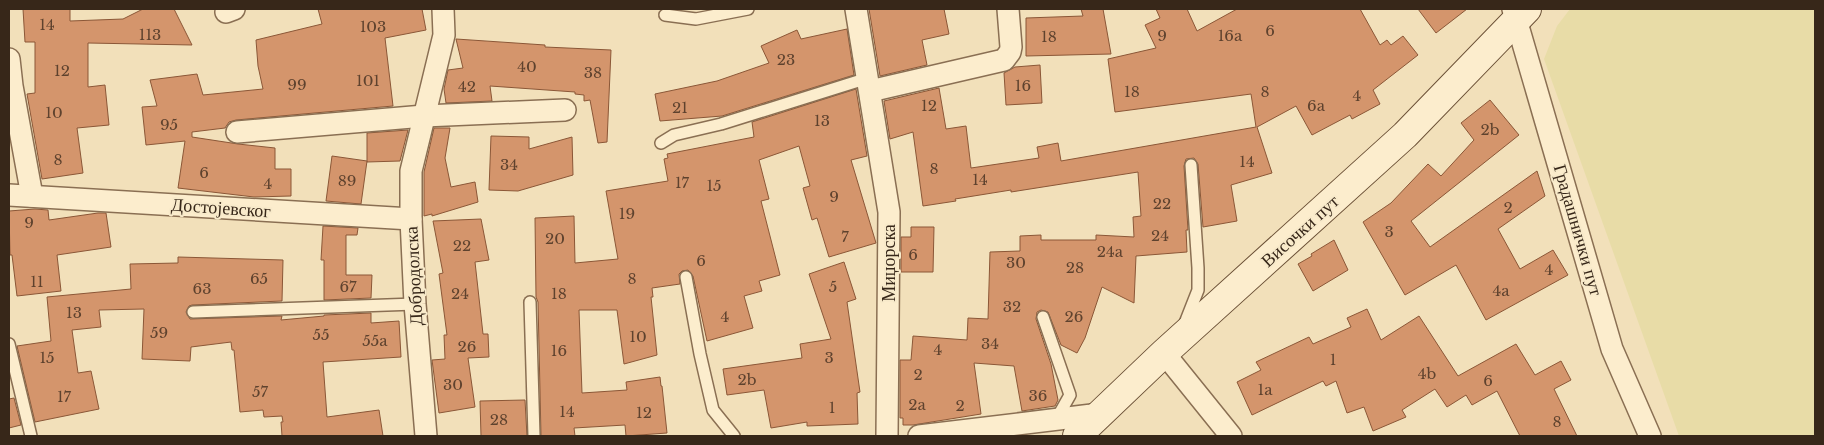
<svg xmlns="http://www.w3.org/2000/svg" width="1824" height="445" font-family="'Libre Baskerville',serif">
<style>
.farmland{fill:#e8dca7}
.building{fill:#d4956c;stroke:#8b5737}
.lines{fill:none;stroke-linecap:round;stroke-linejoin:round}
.service-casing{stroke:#8a6f53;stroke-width:14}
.minor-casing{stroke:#8a6f53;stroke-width:24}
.secondary-casing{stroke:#6b5036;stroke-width:30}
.service{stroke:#fcedcd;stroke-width:11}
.minor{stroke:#fcedcd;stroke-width:21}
.secondary{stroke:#fcedcd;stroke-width:28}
.labels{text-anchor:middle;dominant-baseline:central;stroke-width:4;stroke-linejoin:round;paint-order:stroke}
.number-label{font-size:15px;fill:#5e422e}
.street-label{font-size:18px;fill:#372719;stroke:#f8eaca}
</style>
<rect width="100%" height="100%" fill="#f2e0ba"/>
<polygon class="farmland" points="1570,9 1815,9 1815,436 1679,436 1544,59 1557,26"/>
<g class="building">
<polygon points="23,9 70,9 70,21 123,19 143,9 174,9 192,45 88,43 88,87 105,85 109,125 77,128 83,173 42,179 27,94 35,93 35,42 25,42"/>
<polygon points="318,9 422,9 426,30 385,38 393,106 236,120 229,122 225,128 192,132 192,137 238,144 275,148 275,169 291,169 291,196 254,197 178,188 185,141 146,145 142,107 157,106 150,80 197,74 203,95 263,89 258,66 256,40 322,24"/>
<polygon points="869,9 944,9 949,34 922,40 927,65 880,76"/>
<polygon points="1081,9 1103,9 1111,54 1026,56 1026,18 1083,16"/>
<polygon points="1156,9 1187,9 1197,31 1237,9 1360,9 1380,45 1387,40 1391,45 1403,36 1418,55 1373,90 1380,104 1352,119 1350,115 1312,135 1296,106 1257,127 1272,173 1231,185 1237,221 1203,227 1198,164 1194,158 1186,159 1184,166 1188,230 1186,230 1187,252 1136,256 1134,303 1102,287 1085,338 1077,353 1061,345 1048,312 1041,310 1037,312 1036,319 1051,364 1058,400 1055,406 1022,411 1014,366 974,363 981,414 913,425 903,425 903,418 900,418 900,360 911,360 913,336 967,340 968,318 988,319 990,252 1020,251 1020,236 1041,235 1041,240 1096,240 1096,235 1134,237 1133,217 1141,216 1138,172 1011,192 1011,190 955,199 956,201 923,206 913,132 890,139 884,101 939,88 946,129 966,126 971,168 1039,158 1037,147 1058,143 1061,161 1256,127 1251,94 1115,112 1108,59 1156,48 1145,25 1160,18"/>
<polygon points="1418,9 1467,9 1436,33"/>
<polygon points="847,29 854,75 722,116 660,121 655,94 717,81 769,63 761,46 797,30 801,39"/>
<polygon points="456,39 545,45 545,47 611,50 607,142 598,143 590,100 584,101 584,95 575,94 575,92 490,86 492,101 446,103 444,89 448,70 463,68"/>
<polygon points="1040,65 1042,103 1006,105 1004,73 1015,67"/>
<polygon points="856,89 867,156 851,160 876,243 829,257 817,218 812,220 803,188 810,186 799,146 759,160 769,199 761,201 780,275 759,281 762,291 744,296 753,328 707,341 693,276 688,270 682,271 679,274 680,284 652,288 653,297 651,297 657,355 624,364 617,310 579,310 582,393 627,390 626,382 660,377 661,386 662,386 667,433 626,436 625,425 574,428 575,436 541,436 538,302 536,297 535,218 574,216 575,263 618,259 606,191 668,181 664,159 668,158 667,154 754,137 752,122"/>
<polygon points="1490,100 1519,135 1411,221 1430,247 1537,171 1545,196 1498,229 1520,269 1553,250 1568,275 1486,320 1456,265 1405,295 1363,222 1391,203 1428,164 1441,176 1474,140 1461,123"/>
<polygon points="434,128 450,128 445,158 451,187 475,182 478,202 432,216 432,214 424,216 424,172"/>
<polygon points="408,130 400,161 367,162 367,133"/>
<polygon points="491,136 529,137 529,149 572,137 573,175 518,191 489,190"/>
<polygon points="332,156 367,161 361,204 326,201"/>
<polygon points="35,209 48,210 49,220 98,213 106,213 111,247 57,255 61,291 17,296 12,255 10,255 9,211"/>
<polygon points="481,219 489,260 475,262 483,334 488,334 489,357 468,358 475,407 439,413 432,360 445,359 444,335 447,335 439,274 443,273 433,221"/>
<polygon points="323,226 358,228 357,235 346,235 346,275 372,275 371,298 324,300 324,260 321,260"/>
<polygon points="911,227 934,227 933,272 901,272 901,237 911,237"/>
<polygon points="1334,240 1348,270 1313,291 1298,264 1312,256 1311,254"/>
<polygon points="178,257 283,260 282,301 192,305 189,306 186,312 190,319 282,316 281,320 324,316 324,315 371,313 371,323 399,321 401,357 323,362 327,417 379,410 383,436 282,436 281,422 283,422 282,416 264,417 263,410 240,412 234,350 232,350 231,342 191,347 190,361 142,359 144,309 99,310 101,327 72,330 78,373 91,371 99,409 35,422 17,346 51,341 47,297 131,289 130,264 178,263"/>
<polygon points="844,262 856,299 847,302 860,392 857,393 858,424 807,426 807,422 771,428 764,390 727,395 723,369 802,358 800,344 831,339 809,274"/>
<polygon points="1367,309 1381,340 1419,316 1458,376 1516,344 1535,375 1561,361 1571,380 1554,389 1577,436 1520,436 1497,391 1472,405 1466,395 1447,407 1435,389 1402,410 1406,417 1373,431 1364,407 1347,413 1336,381 1326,386 1323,381 1252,415 1237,382 1261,370 1256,362 1309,337 1313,344 1351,327 1347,318"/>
<polygon points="14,398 21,425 9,428 9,399"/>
<polygon points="525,400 527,436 481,436 480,401"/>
</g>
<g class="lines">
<defs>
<g id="service">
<polyline points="665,15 696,19 748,9"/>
<polyline points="661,143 674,135 721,124 868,78"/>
<polyline points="686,277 700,354 713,410 734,436"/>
<polyline points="530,302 534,436"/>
<polyline points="193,312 415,304"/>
<polyline points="1043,317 1070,395 1057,418"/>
<polyline points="1185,323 1198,290 1198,268 1191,165"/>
<polyline points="9,344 31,436"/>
</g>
<g id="minor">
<polyline points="856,9 889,212 887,436"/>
<polyline points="1513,9 1612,349 1650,436"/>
<polyline points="226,12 234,9"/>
<polyline points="9,59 12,86 32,196"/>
<polyline points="870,91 1004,60 1010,52 1011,47 1008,9"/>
<polyline points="237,132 424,116 565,110"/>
<polyline points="9,195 411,219"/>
<polyline points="1164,353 1231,436"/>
<polyline points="426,436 415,304 411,219 411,171 444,35 443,9"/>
<polyline points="919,436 1100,414"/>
</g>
<polyline id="secondary" points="1077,436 1164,353 1405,135 1527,9"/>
</defs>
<use href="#service" class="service-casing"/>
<use href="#minor" class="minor-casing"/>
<use href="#secondary" class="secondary-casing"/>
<use href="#service" class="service"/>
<use href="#minor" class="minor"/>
<use href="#secondary" class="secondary"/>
</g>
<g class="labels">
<g class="number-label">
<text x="47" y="24">14</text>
<text x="373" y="26">103</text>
<text x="1270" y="30">6</text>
<text x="150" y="34">113</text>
<text x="1162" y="35">9</text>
<text x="1230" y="35">16a</text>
<text x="1049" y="36">18</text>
<text x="786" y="59">23</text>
<text x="527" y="66">40</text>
<text x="62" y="70">12</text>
<text x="593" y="72">38</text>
<text x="368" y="80">101</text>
<text x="297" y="84">99</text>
<text x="1023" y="85">16</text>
<text x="467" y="86">42</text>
<text x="1132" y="91">18</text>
<text x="1265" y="91">8</text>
<text x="1357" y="95">4</text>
<text x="929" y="105">12</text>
<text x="1316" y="105">6a</text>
<text x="680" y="107">21</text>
<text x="54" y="112">10</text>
<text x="822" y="120">13</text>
<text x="169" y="124">95</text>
<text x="1490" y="129">2b</text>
<text x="58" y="159">8</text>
<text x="1247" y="161">14</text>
<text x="509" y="164">34</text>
<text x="934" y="168">8</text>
<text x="204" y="172">6</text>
<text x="980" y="179">14</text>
<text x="347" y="180">89</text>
<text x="682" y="182">17</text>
<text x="268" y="183">4</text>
<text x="714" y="185">15</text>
<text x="834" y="196">9</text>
<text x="1162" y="203">22</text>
<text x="1508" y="207">2</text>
<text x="627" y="213">19</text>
<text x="29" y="222">9</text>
<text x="1389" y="231">3</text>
<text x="1160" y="235">24</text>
<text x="845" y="236">7</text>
<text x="555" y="238">20</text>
<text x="462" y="245">22</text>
<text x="1110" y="251">24a</text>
<text x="913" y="254">6</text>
<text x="701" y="260">6</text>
<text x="1016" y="262">30</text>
<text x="1075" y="267">28</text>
<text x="1549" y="269">4</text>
<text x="259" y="278">65</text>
<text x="632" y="278">8</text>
<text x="37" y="281">11</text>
<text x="348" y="286">67</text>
<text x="833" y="286">5</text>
<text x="202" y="288">63</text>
<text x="1501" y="290">4a</text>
<text x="460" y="293">24</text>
<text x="559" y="293">18</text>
<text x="1012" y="306">32</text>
<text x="74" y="312">13</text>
<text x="725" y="316">4</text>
<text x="1074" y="316">26</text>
<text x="159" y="332">59</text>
<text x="321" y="334">55</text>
<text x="638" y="336">10</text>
<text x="375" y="340">55a</text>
<text x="990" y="343">34</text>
<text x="467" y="346">26</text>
<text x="938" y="349">4</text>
<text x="559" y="350">16</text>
<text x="47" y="357">15</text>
<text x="829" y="357">3</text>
<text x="1333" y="359">1</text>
<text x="1427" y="373">4b</text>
<text x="918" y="374">2</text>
<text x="747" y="379">2b</text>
<text x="1488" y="380">6</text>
<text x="453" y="384">30</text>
<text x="1265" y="389">1a</text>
<text x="260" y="391">57</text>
<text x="1038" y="395">36</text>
<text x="64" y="396">17</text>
<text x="917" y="404">2a</text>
<text x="960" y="405">2</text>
<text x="832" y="407">1</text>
<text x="567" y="411">14</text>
<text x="644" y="412">12</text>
<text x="499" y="419">28</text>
<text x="1557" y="421">8</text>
</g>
<g class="street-label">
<text transform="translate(221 208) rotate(4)">Достојевског</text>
<text transform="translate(1578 230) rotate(74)">Градашнички пут</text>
<text transform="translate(1300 231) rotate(-42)">Височки пут</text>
<text transform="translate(889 263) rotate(-90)">Миџорска</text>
<text transform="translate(414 276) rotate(-93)">Добродолска</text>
</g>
</g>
<rect width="1824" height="445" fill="none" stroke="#372719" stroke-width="20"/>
</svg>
